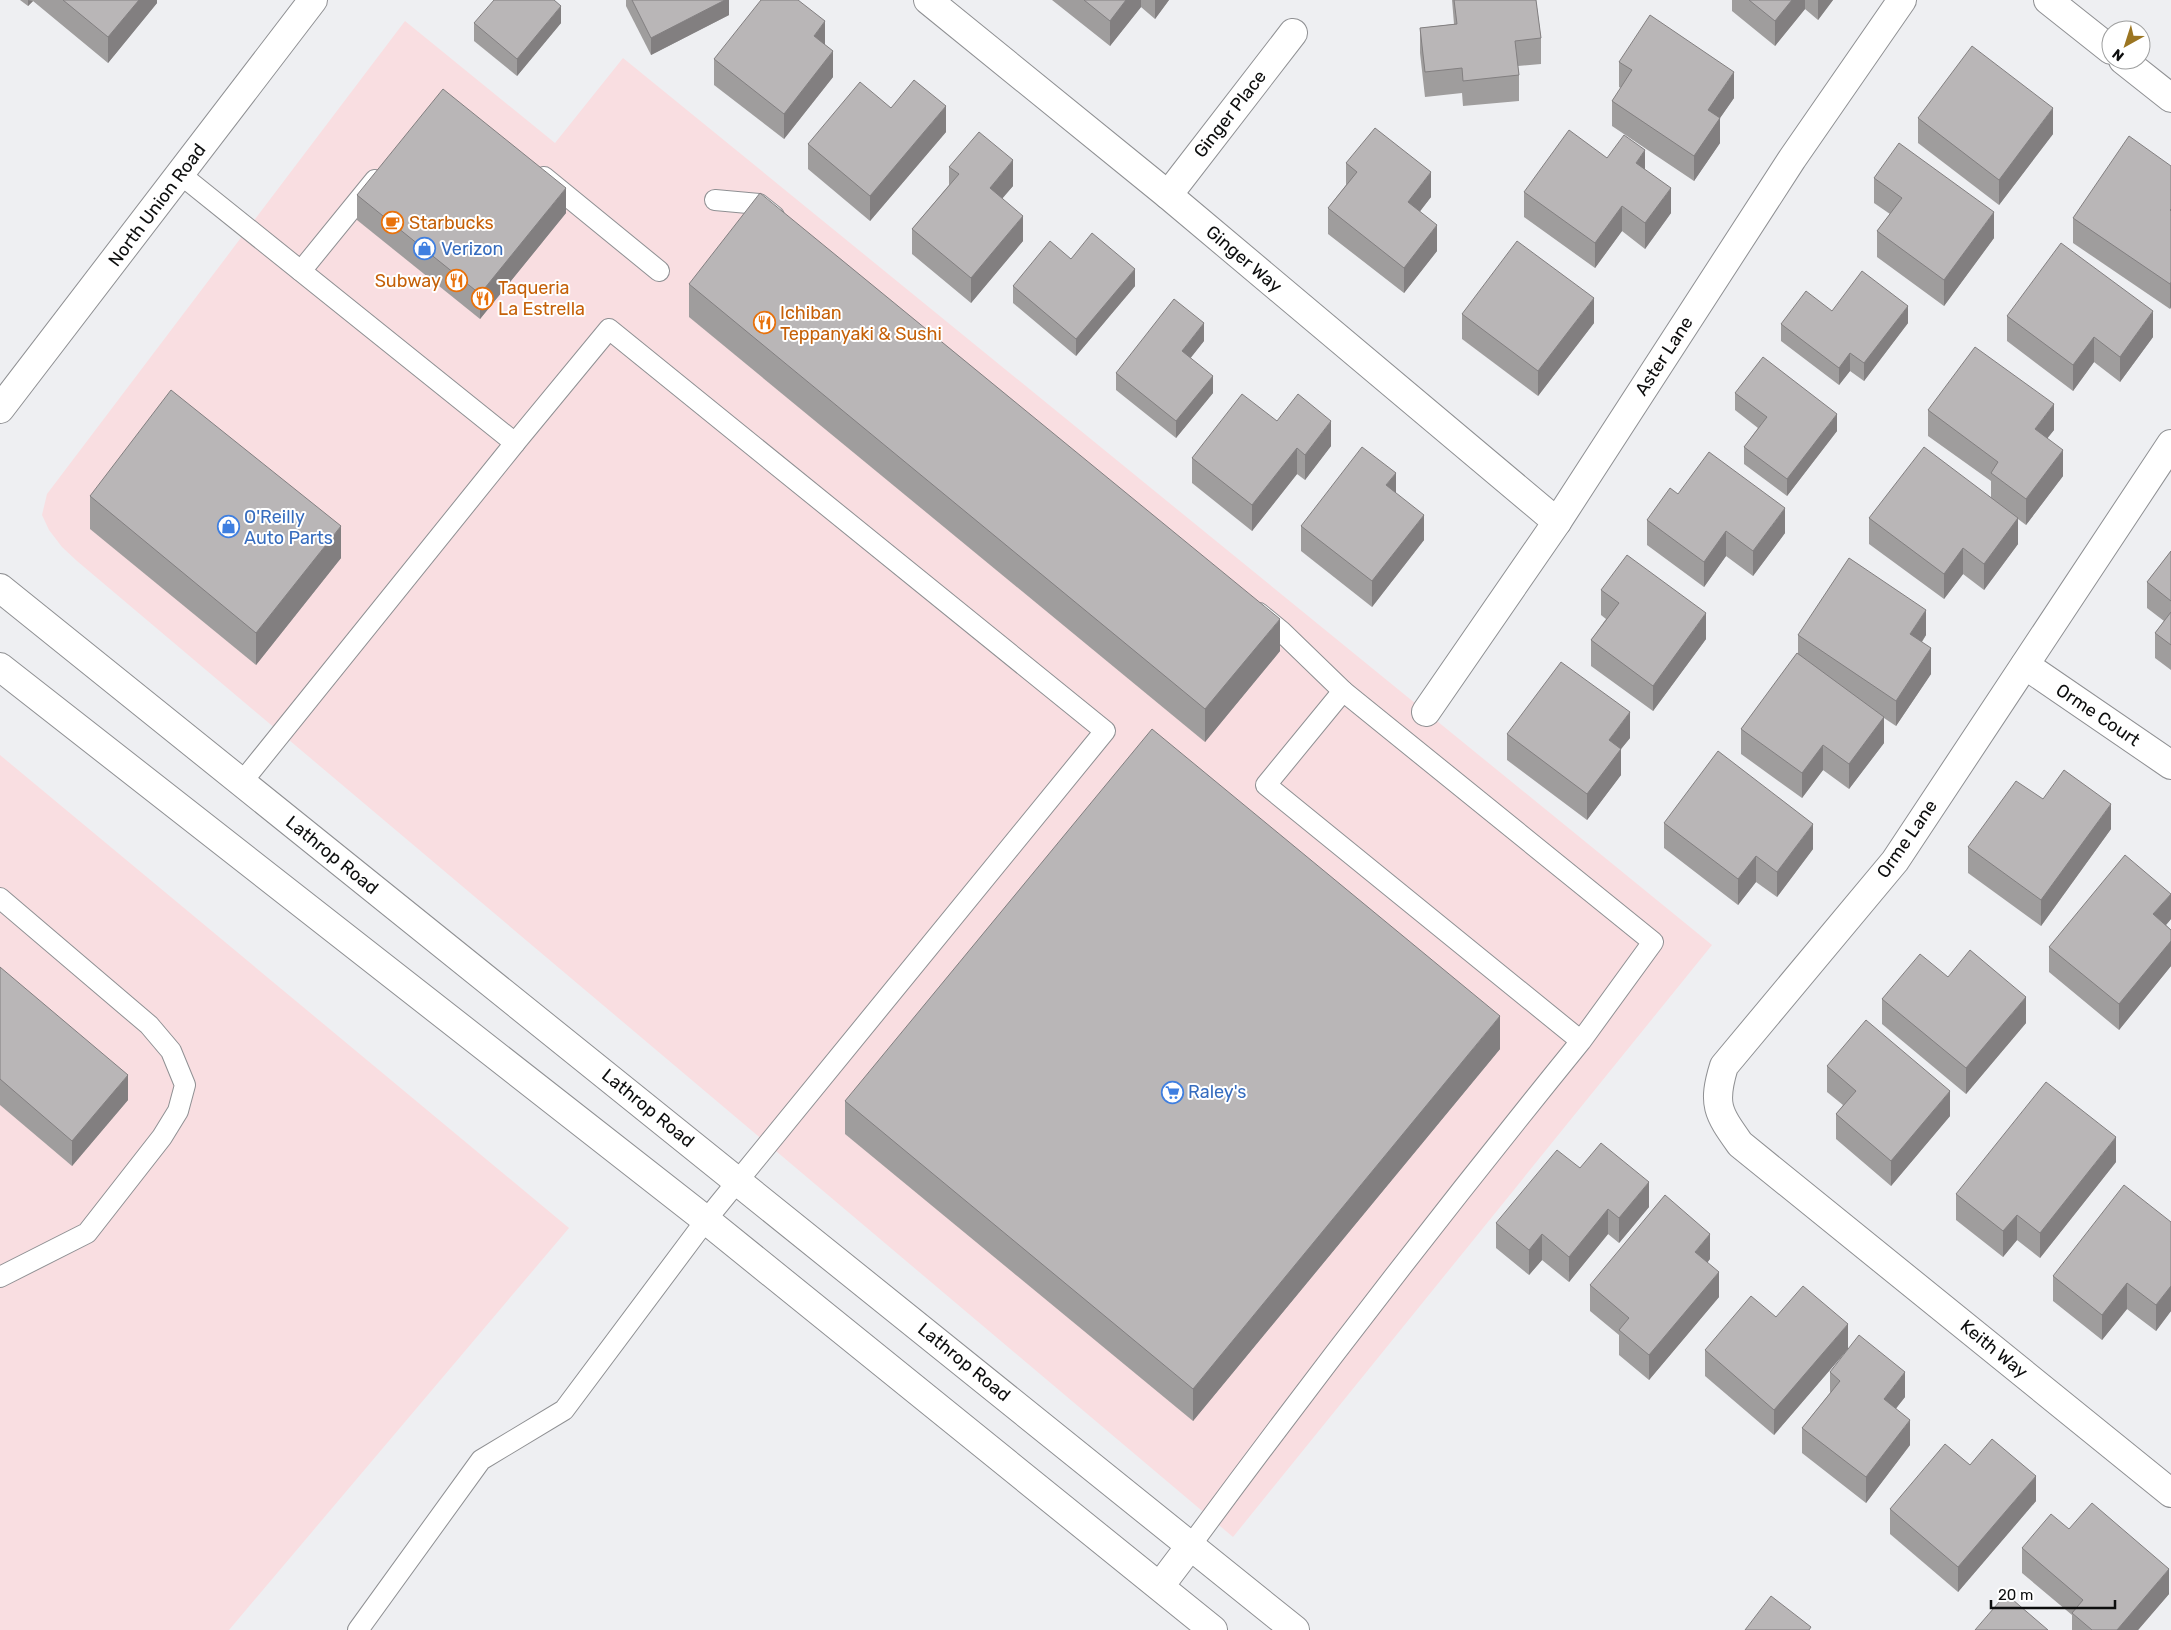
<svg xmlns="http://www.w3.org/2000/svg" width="2171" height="1630" font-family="Rubik,sans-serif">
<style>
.commercial{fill:#f9dee1}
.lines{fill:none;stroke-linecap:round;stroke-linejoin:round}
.lane-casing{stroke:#8f9093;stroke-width:22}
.street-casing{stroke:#8f9093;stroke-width:30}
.secondary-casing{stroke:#8f9093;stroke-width:30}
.lane{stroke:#fff;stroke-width:20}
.street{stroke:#fff;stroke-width:28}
.secondary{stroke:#fff;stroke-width:28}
.wall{fill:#9f9d9d}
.shaded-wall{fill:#827f80}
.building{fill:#b9b6b7;stroke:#827f80}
.labels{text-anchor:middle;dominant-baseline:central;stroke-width:4;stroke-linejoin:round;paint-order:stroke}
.street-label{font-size:18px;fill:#0d0e0e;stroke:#fff}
.food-label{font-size:18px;fill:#c56008;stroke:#fff;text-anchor:start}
.shop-label{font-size:18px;fill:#366cbe;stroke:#fff;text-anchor:start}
</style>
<rect width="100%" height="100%" fill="#eeeff2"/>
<g class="commercial">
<polygon points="405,21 555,143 623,58 1712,945 1233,1537 77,561 62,547 49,530 42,515 47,494"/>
<polygon points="0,755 569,1228 229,1630 0,1630"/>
</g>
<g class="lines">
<defs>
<g id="lane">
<polyline points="180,174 515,443 242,782"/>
<polyline points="544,177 659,271"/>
<polyline points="715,200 759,204 774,216"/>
<polyline points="301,271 375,180"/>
<polyline points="1259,613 1281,631 1343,691"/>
<polyline points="0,898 149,1025 171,1051 185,1085 178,1111 162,1137 87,1233 0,1277"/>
<path d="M 1191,1545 C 1317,1374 1447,1206 1581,1041 L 1266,785 L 1343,691 L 1653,942 L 1581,1041"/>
<polyline points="358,1630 481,1460 564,1410 706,1220 1105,731 609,329 515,443"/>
</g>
<g id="street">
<polyline points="928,0 1168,195 1557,522"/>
<polyline points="2048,0 2111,50"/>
<polyline points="2123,60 2171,98"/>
<polyline points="1168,195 1293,33"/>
<path d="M 2171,444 L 1895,861 L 1724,1066 C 1712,1105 1718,1113 1740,1144 L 2171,1493"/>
<polyline points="2025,665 2171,765"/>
<polyline points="1426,712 1557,522 1792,159 1902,0"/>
</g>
<g id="secondary">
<polyline points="0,409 313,0"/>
<polyline points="0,588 1295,1630"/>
<polyline points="0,667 706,1220 1213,1630"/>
<polyline points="1160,1586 1191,1545"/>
</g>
</defs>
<use href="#lane" class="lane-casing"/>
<use href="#street" class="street-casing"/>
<use href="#secondary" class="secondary-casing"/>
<use href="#lane" class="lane"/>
<use href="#street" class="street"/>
<use href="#secondary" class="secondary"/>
</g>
<g class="wall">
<polygon points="20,0 157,0 157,3 108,63 33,1 28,6"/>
<polygon points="626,0 729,0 729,15 651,55 626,6"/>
<polygon points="1052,0 1169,0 1155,19 1141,7 1110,46"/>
<polygon points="1452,0 1536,0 1541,38 1541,64 1518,66 1519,75 1519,101 1463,106 1462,93 1425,97 1420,53 1420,28 1454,24"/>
<polygon points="1732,0 1833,0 1818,20 1805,9 1775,46 1732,11"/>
<polygon points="474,23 561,23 517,76 474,41"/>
<polygon points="825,45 833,77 784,139 714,85 714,59"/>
<polygon points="1619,62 1734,98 1720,118 1720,143 1694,181 1612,126 1612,101 1621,88 1619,87"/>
<polygon points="891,108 946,132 870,221 808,169 808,144"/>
<polygon points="1918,118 2053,134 1999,205 1918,143"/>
<polygon points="1607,158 1645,170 1671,213 1645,249 1622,231 1595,268 1524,217 1524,192"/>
<polygon points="1346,163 1431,197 1420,211 1437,251 1404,293 1328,234 1328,208 1346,185"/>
<polygon points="2171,166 2171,307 2170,309 2073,243 2073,218"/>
<polygon points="949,167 1013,186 1002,198 1023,241 971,303 912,254 912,229 949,185"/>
<polygon points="1874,178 1994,238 1944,306 1877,257 1877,231 1890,214 1874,203"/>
<polygon points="357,195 566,213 480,319 357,220"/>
<polygon points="1071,259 1135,286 1076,356 1013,303 1013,286"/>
<polygon points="689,284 1280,651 1205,742 689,317"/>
<polygon points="1832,311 1908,323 1864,381 1850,371 1839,385 1781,341 1781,324"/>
<polygon points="1462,314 1594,323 1538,396 1462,339"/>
<polygon points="2007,316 2153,337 2120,382 2094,362 2073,391 2007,341"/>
<polygon points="1204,341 1190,358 1213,393 1176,438 1116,390 1116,373"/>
<polygon points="1735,393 1837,431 1787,496 1744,464 1744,447 1758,428 1735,410"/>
<polygon points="1928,410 2054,430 2047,438 2063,476 2026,525 2018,519 2018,544 1984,590 1963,574 1944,599 1869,544 1869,518 1991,497 1991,481 1928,436"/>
<polygon points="1277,421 1331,446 1305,480 1297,474 1252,531 1192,483 1192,458"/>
<polygon points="1396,493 1424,540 1372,607 1301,551 1301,526"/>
<polygon points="1678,494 1785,533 1753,576 1726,556 1704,587 1647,545 1647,520"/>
<polygon points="90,496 341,558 256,665 90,529"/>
<polygon points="2171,551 2171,670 2155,658 2155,633 2164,621 2147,608 2147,582"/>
<polygon points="1601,590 1706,639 1653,711 1591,666 1591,640 1606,619 1601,615"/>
<polygon points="1798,635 1926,635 1922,642 1931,674 1896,726 1884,718 1884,743 1849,789 1823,770 1802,798 1741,754 1741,729 1798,654"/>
<polygon points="1507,734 1630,738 1621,749 1621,775 1587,820 1507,760"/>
<polygon points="2043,799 2111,829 2041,926 1968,873 1968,847"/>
<polygon points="1664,823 1813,849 1777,897 1756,882 1738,905 1664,848"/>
<polygon points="2171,919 2166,925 2171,930 2171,966 2119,1030 2049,972 2049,947"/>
<polygon points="0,967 128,1100 72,1166 0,1105"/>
<polygon points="1948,977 2026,1023 1966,1094 1882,1024 1882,999"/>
<polygon points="1500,1049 1193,1421 845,1134 845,1101"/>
<polygon points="1827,1066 1950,1116 1891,1186 1836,1139 1836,1114 1843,1105 1827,1092"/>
<polygon points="2116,1162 2040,1258 2017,1240 2003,1257 1956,1220 1956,1194"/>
<polygon points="1580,1168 1649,1207 1619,1243 1608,1234 1569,1282 1542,1260 1529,1275 1496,1248 1496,1223"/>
<polygon points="2171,1222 2171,1311 2156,1331 2127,1309 2102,1340 2053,1301 2053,1276"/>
<polygon points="1710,1259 1707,1263 1719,1297 1649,1380 1619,1355 1619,1335 1590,1311 1590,1285"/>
<polygon points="1776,1317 1848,1349 1774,1435 1705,1376 1705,1350"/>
<polygon points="1830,1372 1905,1397 1896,1408 1910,1445 1866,1503 1802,1453 1802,1428 1830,1393"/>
<polygon points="2036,1501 1958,1592 1890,1534 1890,1509"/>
<polygon points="2069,1529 2169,1594 2138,1630 2072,1630 2072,1615 2022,1573 2022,1548"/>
</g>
<g class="shaded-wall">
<polygon points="28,0 33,1 28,6"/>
<polygon points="139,0 157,0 157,3 108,63 108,37"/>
<polygon points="725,0 729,0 729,15 651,55 651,38"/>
<polygon points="1126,0 1141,0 1141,7 1110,46 1110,21"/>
<polygon points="1155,0 1169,0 1155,19"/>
<polygon points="1792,0 1805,0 1805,9 1775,46 1775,21"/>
<polygon points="1818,0 1833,0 1818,20"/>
<polygon points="561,6 561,23 517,76 517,59"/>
<polygon points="825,21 825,47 814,36"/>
<polygon points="833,51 833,77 784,139 784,114"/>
<polygon points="1734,72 1734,98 1720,118 1720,143 1694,181 1694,156 1708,110"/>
<polygon points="946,106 946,132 870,221 870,196"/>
<polygon points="2053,108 2053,134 1999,205 1999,180"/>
<polygon points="1645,150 1645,176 1636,163"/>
<polygon points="1013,160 1013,186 990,213 990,188"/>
<polygon points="1431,172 1431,197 1408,227 1408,202"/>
<polygon points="566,188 566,213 480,319 480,294"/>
<polygon points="1671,188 1671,213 1645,249 1645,223"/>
<polygon points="1622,206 1622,231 1595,268 1595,243"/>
<polygon points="1994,212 1994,238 1944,306 1944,280"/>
<polygon points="1023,216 1023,241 971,303 971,278"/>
<polygon points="1437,225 1437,251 1404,293 1404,268"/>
<polygon points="1135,269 1135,286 1076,356 1076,339"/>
<polygon points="2171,282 2171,307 2170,309 2170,284"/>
<polygon points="1594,298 1594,323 1538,396 1538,371"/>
<polygon points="1908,306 1908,323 1864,381 1864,363"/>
<polygon points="2153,311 2153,337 2120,382 2120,357"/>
<polygon points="1204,323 1204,341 1182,369 1182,351"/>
<polygon points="2094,337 2094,362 2073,391 2073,365"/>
<polygon points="1850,353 1850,371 1839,385 1839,368"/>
<polygon points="1213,376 1213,393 1176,438 1176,421"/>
<polygon points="2054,404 2054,430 2035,454 2035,429"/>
<polygon points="1837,414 1837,431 1787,496 1787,479"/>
<polygon points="1331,421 1331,446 1305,480 1305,455"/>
<polygon points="1297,448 1297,474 1252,531 1252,505"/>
<polygon points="2063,450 2063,476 2026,525 2026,499"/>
<polygon points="1396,473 1396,498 1386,485"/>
<polygon points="1785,508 1785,533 1753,576 1753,551"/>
<polygon points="1424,515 1424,540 1372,607 1372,581"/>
<polygon points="2018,518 2018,544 1984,590 1984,564"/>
<polygon points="341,526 341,558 256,665 256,633"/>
<polygon points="1726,531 1726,556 1704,587 1704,562"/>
<polygon points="1963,548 1963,574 1944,599 1944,574"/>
<polygon points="1926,610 1926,635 1910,659 1910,634"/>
<polygon points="1706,613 1706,639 1653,711 1653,686"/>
<polygon points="1280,619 1280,651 1205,742 1205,709"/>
<polygon points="1931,648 1931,674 1896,726 1896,701"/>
<polygon points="1630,712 1630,738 1621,749 1621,775 1587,820 1587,794 1609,740"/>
<polygon points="1884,717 1884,743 1849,789 1849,764"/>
<polygon points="1823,745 1823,770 1802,798 1802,773"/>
<polygon points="2111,804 2111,829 2041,926 2041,900"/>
<polygon points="1813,824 1813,849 1777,897 1777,872"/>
<polygon points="1756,856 1756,882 1738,905 1738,879"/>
<polygon points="2171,894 2171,919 2153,940 2153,914"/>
<polygon points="2171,941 2171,966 2119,1030 2119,1004"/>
<polygon points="2026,997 2026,1023 1966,1094 1966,1068"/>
<polygon points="1500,1016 1500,1049 1193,1421 1193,1389"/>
<polygon points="128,1075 128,1100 72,1166 72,1141"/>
<polygon points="1950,1091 1950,1116 1891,1186 1891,1161"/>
<polygon points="2116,1137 2116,1162 2040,1258 2040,1233"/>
<polygon points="1649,1182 1649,1207 1619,1243 1619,1218"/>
<polygon points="1608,1209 1608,1234 1569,1282 1569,1257"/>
<polygon points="2017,1215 2017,1240 2003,1257 2003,1231"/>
<polygon points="1542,1234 1542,1260 1529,1275 1529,1250"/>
<polygon points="1710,1234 1710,1259 1695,1278 1695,1252"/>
<polygon points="1719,1272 1719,1297 1649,1380 1649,1355"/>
<polygon points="2127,1283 2127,1309 2102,1340 2102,1315"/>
<polygon points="2171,1286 2171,1311 2156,1331 2156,1305"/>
<polygon points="1848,1324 1848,1349 1774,1435 1774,1410"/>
<polygon points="1905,1372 1905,1397 1884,1424 1884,1399"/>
<polygon points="1910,1420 1910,1445 1866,1503 1866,1477"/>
<polygon points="2036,1476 2036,1501 1958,1592 1958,1567"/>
<polygon points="2169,1569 2169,1594 2138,1630 2117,1630"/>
</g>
<g class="building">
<polygon points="63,0 139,0 108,37"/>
<polygon points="494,0 554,0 561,6 517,59 474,23"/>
<polygon points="632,0 725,0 651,38"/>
<polygon points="761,0 798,0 825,21 814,36 833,51 784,114 714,59"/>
<polygon points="1084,0 1126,0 1110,21"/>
<polygon points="1454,0 1536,0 1541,38 1515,41 1519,75 1463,81 1462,68 1425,72 1420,28 1457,24"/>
<polygon points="1749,0 1792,0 1775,21"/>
<polygon points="1650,15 1734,72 1708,110 1720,118 1694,156 1612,101 1632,70 1619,62"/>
<polygon points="1972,46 2053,108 1999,180 1918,118"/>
<polygon points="914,80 946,106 870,196 808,144 860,82 891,108"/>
<polygon points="443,89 566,188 480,294 357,195"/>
<polygon points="1375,128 1431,172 1408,202 1437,225 1404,268 1328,208 1357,172 1346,163"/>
<polygon points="1569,130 1607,158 1624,135 1645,150 1636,163 1671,188 1645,223 1622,206 1595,243 1524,192"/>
<polygon points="979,132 1013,160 990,188 1023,216 971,278 912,229 959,174 949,167"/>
<polygon points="2129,136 2171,166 2171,209 2170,210 2171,211 2171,282 2170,284 2073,218"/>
<polygon points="1899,143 1994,212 1944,280 1877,231 1902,198 1874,178"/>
<polygon points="760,193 1280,619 1205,709 689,284"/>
<polygon points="1092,233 1135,269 1076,339 1013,286 1050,241 1071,259"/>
<polygon points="1517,241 1594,298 1538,371 1462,314"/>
<polygon points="2061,243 2153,311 2120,357 2094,337 2073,365 2007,316"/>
<polygon points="1862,271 1908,306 1864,363 1850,353 1839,368 1781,324 1806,291 1832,311"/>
<polygon points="1174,299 1204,323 1182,351 1213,376 1176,421 1116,373"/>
<polygon points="1975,347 2054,404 2035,429 2063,450 2026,499 1991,473 1998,462 1928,410"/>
<polygon points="1763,357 1837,414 1787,479 1744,447 1767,417 1735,393"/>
<polygon points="171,390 341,526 256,633 90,496"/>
<polygon points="1242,394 1277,421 1298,394 1331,421 1305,455 1297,448 1252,505 1192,458"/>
<polygon points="1362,447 1396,473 1386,485 1424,515 1372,581 1301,526"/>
<polygon points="1924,447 2018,518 1984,564 1963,548 1944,574 1869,518"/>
<polygon points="1709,452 1785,508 1753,551 1726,531 1704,562 1647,520 1670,488 1678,494"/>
<polygon points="2171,551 2171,601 2147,582"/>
<polygon points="1627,555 1706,613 1653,686 1591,640 1619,603 1601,590"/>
<polygon points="1849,558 1926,610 1910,634 1931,648 1896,701 1798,635"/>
<polygon points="2171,612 2171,645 2155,633"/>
<polygon points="1797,653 1884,717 1849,764 1823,745 1802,773 1741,729"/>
<polygon points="1561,662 1630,712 1609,740 1621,749 1587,794 1507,734"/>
<polygon points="1152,729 1500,1016 1193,1389 845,1101"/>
<polygon points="1718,751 1813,824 1777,872 1756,856 1738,879 1664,823"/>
<polygon points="2064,770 2111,804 2041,900 1968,847 2016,781 2043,799"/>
<polygon points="2125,855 2171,894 2153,914 2171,930 2171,941 2119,1004 2049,947"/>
<polygon points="1970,950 2026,997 1966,1068 1882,999 1920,954 1948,977"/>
<polygon points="0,967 128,1075 72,1141 0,1079"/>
<polygon points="1866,1020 1950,1091 1891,1161 1836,1114 1856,1091 1827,1066"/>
<polygon points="2046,1082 2116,1137 2040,1233 2017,1215 2003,1231 1956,1194"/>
<polygon points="1601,1143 1649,1182 1619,1218 1608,1209 1569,1257 1542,1234 1529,1250 1496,1223 1557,1150 1580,1168"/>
<polygon points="2124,1185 2171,1222 2171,1286 2156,1305 2127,1283 2102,1315 2053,1276"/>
<polygon points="1665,1195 1710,1234 1695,1252 1719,1272 1649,1355 1619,1330 1629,1318 1590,1285"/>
<polygon points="1803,1286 1848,1324 1774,1410 1705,1350 1751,1296 1776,1317"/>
<polygon points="1859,1335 1905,1372 1884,1399 1910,1420 1866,1477 1802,1428 1840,1381 1830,1372"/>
<polygon points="1992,1439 2036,1476 1958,1567 1890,1509 1945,1444 1970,1465"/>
<polygon points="2092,1503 2169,1569 2117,1630 2092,1630 2072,1613 2083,1600 2022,1548 2051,1514 2069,1529"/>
<polygon points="2006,1594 2048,1630 1975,1630"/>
<polygon points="1771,1596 1811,1627 1809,1630 1745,1630"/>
</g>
<defs>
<symbol id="cafe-ring" viewBox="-11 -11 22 22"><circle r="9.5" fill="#fff" stroke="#e8710a" stroke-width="1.5"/><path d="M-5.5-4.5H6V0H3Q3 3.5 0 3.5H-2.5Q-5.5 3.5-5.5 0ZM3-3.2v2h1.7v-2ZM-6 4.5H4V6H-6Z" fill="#e8710a"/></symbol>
<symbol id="shop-ring" viewBox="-11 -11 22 22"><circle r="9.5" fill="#fff" stroke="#3f7fe0" stroke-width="1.5"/><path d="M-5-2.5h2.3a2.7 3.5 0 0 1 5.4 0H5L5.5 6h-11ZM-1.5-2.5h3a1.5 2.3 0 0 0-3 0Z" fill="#3f7fe0"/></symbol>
<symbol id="restaurant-ring" viewBox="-11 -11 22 22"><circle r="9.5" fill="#fff" stroke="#e8710a" stroke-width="1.5"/><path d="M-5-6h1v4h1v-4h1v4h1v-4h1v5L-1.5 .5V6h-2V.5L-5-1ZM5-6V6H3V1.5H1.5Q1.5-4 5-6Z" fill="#e8710a"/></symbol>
<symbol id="supermarket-ring" viewBox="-11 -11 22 22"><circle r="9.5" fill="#fff" stroke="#3f7fe0" stroke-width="1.5"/><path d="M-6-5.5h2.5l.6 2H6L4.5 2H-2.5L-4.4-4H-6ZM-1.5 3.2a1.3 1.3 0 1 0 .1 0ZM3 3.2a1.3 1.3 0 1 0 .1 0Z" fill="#3f7fe0"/></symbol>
</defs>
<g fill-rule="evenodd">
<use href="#cafe-ring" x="380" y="210" width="25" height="25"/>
<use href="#shop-ring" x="412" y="236" width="25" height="25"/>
<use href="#restaurant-ring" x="444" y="268" width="25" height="25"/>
<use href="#restaurant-ring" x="470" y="286" width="25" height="25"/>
<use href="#restaurant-ring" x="752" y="310" width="25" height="25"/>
<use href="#shop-ring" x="216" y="514" width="25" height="25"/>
<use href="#supermarket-ring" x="1160" y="1080" width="25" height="25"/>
</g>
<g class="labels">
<g class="street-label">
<text transform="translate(1230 114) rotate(-52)">Ginger Place</text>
<text transform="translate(157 205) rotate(-53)">North Union Road</text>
<text transform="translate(1244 259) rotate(40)">Ginger Way</text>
<text transform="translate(1664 356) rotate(-57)">Aster Lane</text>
<text transform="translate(2098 715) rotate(34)">Orme Court</text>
<text transform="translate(1907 839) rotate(-55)">Orme Lane</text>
<text transform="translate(332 855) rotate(39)">Lathrop Road</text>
<text transform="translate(648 1108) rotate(39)">Lathrop Road</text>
<text transform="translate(1994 1349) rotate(39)">Keith Way</text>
<text transform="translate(964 1362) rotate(39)">Lathrop Road</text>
</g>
<g class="food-label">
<text x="409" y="223">Starbucks</text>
<text x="441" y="281" text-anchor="end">Subway</text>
<text x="498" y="288">Taqueria<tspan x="498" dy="21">La Estrella</tspan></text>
<text x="780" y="313">Ichiban<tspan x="780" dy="21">Teppanyaki &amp; Sushi</tspan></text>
</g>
<g class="shop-label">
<text x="441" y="249">Verizon</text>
<text x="244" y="517">O'Reilly<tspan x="244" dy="21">Auto Parts</tspan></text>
<text x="1188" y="1092">Raley's</text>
</g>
</g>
<g transform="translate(2126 45) rotate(219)"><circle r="24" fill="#ffffff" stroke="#9e9f9f"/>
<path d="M0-4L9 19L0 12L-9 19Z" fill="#9b7521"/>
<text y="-8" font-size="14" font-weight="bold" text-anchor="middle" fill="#0d0e0e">N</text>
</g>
<path d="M1991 1600v8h124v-8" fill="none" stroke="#0d0e0e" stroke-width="2.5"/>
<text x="1998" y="1600" font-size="15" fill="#0d0e0e" stroke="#ffffff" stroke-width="4" paint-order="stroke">20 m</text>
</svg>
